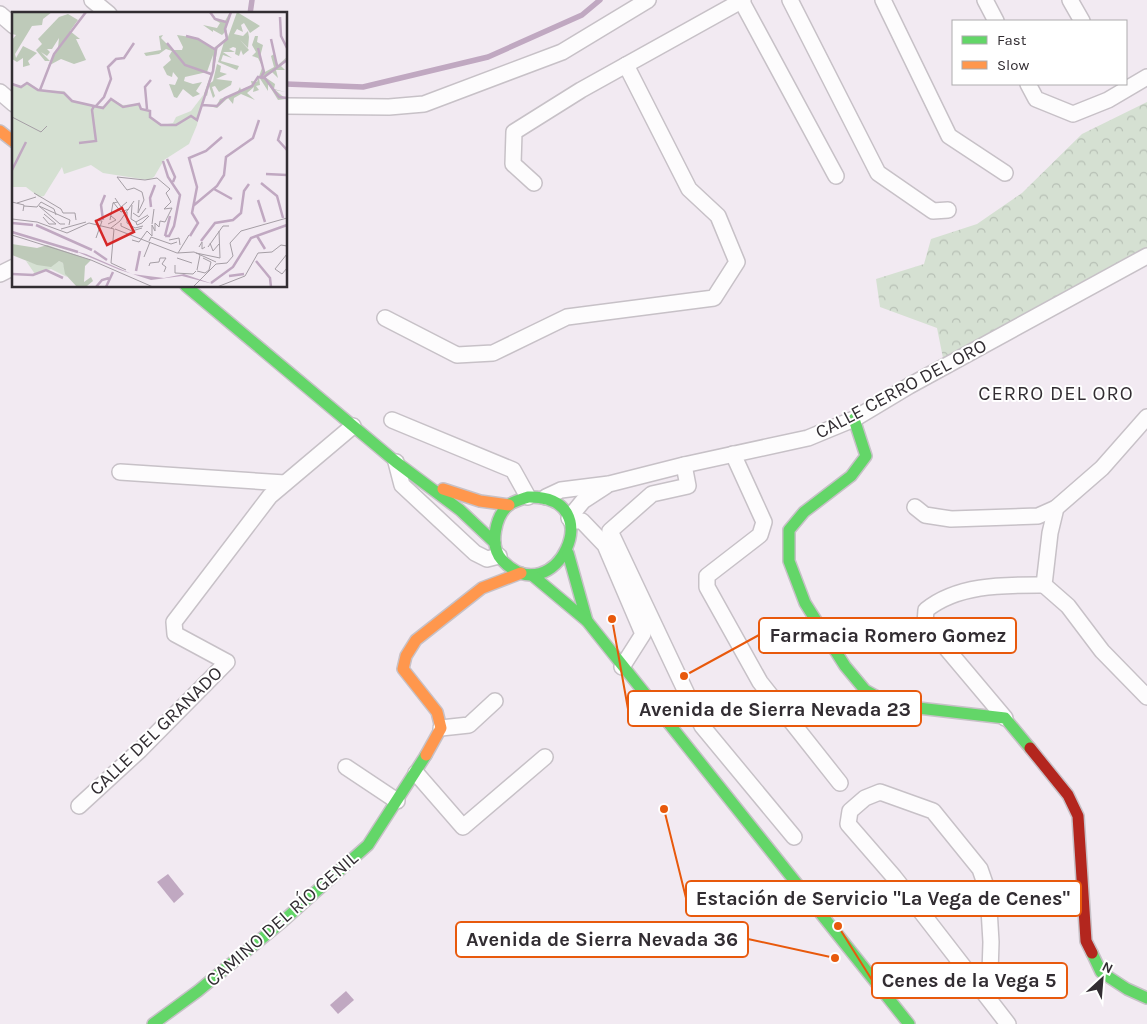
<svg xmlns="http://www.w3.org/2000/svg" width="1147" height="1024" font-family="Karla,sans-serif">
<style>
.park{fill:url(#park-crowns)}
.water{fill:#c0a8c1}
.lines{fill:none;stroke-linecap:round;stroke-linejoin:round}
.stream{stroke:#c0a8c1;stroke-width:5.5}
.street-casing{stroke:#c7c1c7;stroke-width:18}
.fast-casing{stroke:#c7c1c7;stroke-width:14}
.slow-casing{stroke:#c7c1c7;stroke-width:14}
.jam-casing{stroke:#c7c1c7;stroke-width:14}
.street{stroke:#fdfcfd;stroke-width:15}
.fast{stroke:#63d668;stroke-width:11}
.slow{stroke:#ff974d;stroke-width:11}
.jam{stroke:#b3261e;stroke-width:11}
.labels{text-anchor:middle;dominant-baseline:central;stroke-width:4;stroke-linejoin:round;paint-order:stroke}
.street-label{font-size:19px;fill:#322d32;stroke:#fff}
.neighbourhood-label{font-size:20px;letter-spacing:1px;fill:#322d32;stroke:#fff}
.inset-river{fill:none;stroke:#c0a8c1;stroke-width:2.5}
.inset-road{fill:none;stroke:#a59ea5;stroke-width:1}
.view{fill:#d62828;fill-opacity:0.15;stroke:#d62828;stroke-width:2.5}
.inset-edge{fill:none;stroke:#322d32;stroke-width:2.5}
.leader{fill:none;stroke:#e8590c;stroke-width:2}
.callout-dot{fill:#e8590c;stroke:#fff;stroke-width:2}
.callout{fill:#fff;stroke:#e8590c;stroke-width:2}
.callout-label{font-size:20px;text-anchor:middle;font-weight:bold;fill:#322d32}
</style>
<defs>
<pattern id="park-crowns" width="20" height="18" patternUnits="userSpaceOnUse" patternTransform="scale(1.25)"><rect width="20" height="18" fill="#d5e0d2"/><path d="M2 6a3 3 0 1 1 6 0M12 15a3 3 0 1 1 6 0" fill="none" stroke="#b7c0b5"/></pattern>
</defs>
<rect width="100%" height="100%" fill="#f2eaf2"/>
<polygon class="park" points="1147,102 1147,248 944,363 937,328 880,307 876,279 924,264 931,239 977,224 1022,193 1082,134"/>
<g class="water">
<polygon points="168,874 184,894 174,903 157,882"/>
<polygon points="346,991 354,1000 338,1014 330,1005"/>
</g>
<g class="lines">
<g class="stream">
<polyline points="250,14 252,0"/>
<polyline points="286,84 363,87 488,57 582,15 600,0"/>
</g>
<defs>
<g id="street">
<polyline points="92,0 109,14"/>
<polyline points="790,0 878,173 933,211 948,210"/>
<polyline points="883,0 949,136 1005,173"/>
<polyline points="985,0 996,21"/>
<polyline points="1070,0 1082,21"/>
<polyline points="742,2 836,176"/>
<polyline points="0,14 14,26"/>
<polyline points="1028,84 1036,99 1073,114 1108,100 1147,77"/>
<polyline points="0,92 14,104"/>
<polyline points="286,106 389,107 424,104 562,52 648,0"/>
<polyline points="534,183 513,164 514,132 581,90 743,0"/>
<polyline points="0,274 14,267"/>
<polyline points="385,318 457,355 493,353 567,317 714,298 737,262 718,216 689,189 626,65"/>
<polyline points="1147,417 1102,468 1056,508 1050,533 1044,585 1068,606 1102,651 1147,697"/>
<polyline points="392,420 513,470 528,497"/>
<polyline points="733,454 764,522 760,535 707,576 707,587 760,682 840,783"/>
<polyline points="396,462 402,485 475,553 487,559 499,556"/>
<polyline points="684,465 688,486 652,494 610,531 702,726 794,837"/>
<polyline points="120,472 285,483"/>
<polyline points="546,497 561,490 609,484 684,465 808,438 854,419 909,386 1147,256"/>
<polyline points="915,507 925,515 951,519 1038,516 1056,508"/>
<polyline points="569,518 583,501 606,486"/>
<polyline points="571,521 582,521 605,545 643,634 622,667"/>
<path d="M 1005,718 L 925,623 L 926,610 C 958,584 1004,585 1044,585"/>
<polyline points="441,728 469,725 495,701"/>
<polyline points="346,767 397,801"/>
<polyline points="416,773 463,827 545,757"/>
<polyline points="79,806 140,750 227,662 175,634 174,622 270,496 353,426"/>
<polyline points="981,989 990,973 991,942 988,892 980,869 933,811 880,792 865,798 850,811 848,824 894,877 898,882 1008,1024"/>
</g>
<g id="fast">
<polyline points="186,286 396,462 460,510 495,543"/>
<polyline points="854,419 866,456 851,476 804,512 789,530 789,561 805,603 845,666 865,690 892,705 1005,718 1030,748"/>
<path d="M 528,497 C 613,495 554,616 502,560 C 489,546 495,515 510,504 C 515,501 522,499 528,497 Z"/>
<polyline points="568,553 587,621"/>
<polyline points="532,575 587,621 909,1024"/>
<polyline points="1092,953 1101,972 1127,989 1147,998"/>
<polyline points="153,1024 198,991 283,921 368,845 426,755"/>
</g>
<g id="slow">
<polyline points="0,131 14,142"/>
<polyline points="443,489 480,501 509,505"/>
<polyline points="426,755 441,728 437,712 403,669 406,656 416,640 482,588 521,573"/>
</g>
<polyline id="jam" points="1030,748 1068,795 1078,816 1086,941 1092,953"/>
</defs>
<use href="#street" class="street-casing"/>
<use href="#fast" class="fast-casing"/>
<use href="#slow" class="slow-casing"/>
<use href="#jam" class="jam-casing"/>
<use href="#street" class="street"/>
<use href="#fast" class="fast"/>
<use href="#slow" class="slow"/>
<use href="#jam" class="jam"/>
</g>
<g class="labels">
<g class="street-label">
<text transform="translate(901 389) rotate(-28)">CALLE CERRO DEL ORO</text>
<text transform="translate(156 731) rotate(-44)">CALLE DEL GRANADO</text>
<text transform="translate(282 919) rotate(-41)">CAMINO DEL RÍO GENIL</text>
</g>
<g class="neighbourhood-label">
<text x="1056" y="393">CERRO DEL ORO</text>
</g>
</g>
<g transform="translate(12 12)">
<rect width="275" height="275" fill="#f2eaf2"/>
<path d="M 14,249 L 34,254 L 47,249 L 51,251 L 55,265 L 39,257 L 23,262 Z" fill="#d5e0d2"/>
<path d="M 0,0 L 40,0 L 31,7 L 30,13 L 20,14 L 3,42 L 4,46 L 11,34 L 25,41 L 16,49 L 18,53 L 11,55 L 11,46 L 5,50 L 0,47 L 0,28 L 4,23 L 0,22 ZM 218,0 L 214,16 L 216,25 L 225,0 L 248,14 L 238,21 L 232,11 L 229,13 L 231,20 L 225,17 L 222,22 L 231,24 L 236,19 L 237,25 L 236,36 L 228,28 L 237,38 L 231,43 L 229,38 L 227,44 L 223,42 L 224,36 L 221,35 L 217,37 L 223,40 L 211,40 L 220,46 L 211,43 L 209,49 L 227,54 L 225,58 L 206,50 L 212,30 L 206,34 L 202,57 L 196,73 L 201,69 L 205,52 L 209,54 L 208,60 L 215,62 L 204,67 L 220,69 L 219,73 L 207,80 L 203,74 L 200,75 L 203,84 L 201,86 L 197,74 L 195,84 L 192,82 L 200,59 L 201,43 L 195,60 L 173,65 L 172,69 L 181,72 L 190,70 L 184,79 L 188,82 L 181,85 L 171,77 L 165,86 L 162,85 L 157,72 L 163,73 L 166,66 L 161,60 L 160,65 L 155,63 L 151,55 L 159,48 L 157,44 L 160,39 L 154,37 L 147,42 L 134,44 L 132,41 L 149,38 L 147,24 L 151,23 L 149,26 L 161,38 L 170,38 L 171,35 L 165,23 L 185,26 L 202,36 L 214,26 L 213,20 L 210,23 L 201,18 L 201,20 L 191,13 L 205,16 L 208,11 L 201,7 L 213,9 ZM 56,2 L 66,8 L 58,19 L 68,27 L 64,27 L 74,48 L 62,52 L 49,47 L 36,54 L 46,36 L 47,26 L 40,37 L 35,37 L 38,40 L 35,44 L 29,40 L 38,49 L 33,49 L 24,38 L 30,32 L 26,27 L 47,5 ZM 243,24 L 246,24 L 245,30 L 251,33 L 248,45 L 251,56 L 246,46 L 240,44 L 244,40 L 240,33 ZM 262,42 L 266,53 L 275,45 L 269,54 L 273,58 L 264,58 L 266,66 L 259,59 L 253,65 L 263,72 L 262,77 L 273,80 L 263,78 L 274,87 L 266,88 L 258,75 L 256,72 L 256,79 L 247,65 L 248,73 L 244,74 L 247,78 L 241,80 L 242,75 L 235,81 L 243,88 L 229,82 L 222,86 L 221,92 L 216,86 L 205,96 L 193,93 L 205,93 L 208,87 L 225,81 L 228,75 L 229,78 L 240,73 L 239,69 L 245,70 L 250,56 L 253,60 L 262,55 L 259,44 ZM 0,232 L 25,236 L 35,233 L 79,248 L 73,254 L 72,270 L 79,265 L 81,269 L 75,274 L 65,275 L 53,262 L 51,251 L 47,249 L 39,255 L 25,253 L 0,243 Z" fill="#becab9"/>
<path d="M 16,70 L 27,78 L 52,79 L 61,89 L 83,94 L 94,94 L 100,87 L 111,93 L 127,92 L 129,97 L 138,98 L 138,105 L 150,113 L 161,111 L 164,105 L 179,99 L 192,82 L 185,113 L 177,132 L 152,148 L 142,165 L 136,168 L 91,161 L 79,153 L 52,162 L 50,155 L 32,184 L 27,185 L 14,175 L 0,175 L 0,71 L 8,75 Z" fill="#d5e0d2"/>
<path d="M 63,239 L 74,242 L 120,262 L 152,266 L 172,262 L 201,272 L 170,264 L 139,268 L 108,258 Z" fill="#c0a8c1"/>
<path class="inset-river" d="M 198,0 L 203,7 L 214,10M 268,5 L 269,24 L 275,36M 174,24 L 186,27 L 204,38M 259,27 L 265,54M 155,31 L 173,53 L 199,62M 246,36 L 252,60 L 249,65M 252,65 L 267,85 L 275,86M 0,72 L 9,75 L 15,71 L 26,78 L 52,81 L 60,89 L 91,96 L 99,87 L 111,95 L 127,92 L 129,97 L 138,99 L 138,105 L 149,113 L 164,113 L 179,104 L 185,108 L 201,59 L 204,36 L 215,27 L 213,17 L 219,0M 28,78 L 42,42 L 74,0M 190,93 L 205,94 L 213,86 L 240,74 L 246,65 L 251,66 L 275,48M 83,95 L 92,85 L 99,67 L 96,55 L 104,47 L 112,46 L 122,31M 135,97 L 133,75 L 139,68M 269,118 L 266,128 L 275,138M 67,131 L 84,129 L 80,98 L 82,94M 155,147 L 163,165 L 161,170M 151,149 L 156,165 L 168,183 L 162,214 L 157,224 L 153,224M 0,158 L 14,130M 254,162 L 275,163M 249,171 L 265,184 L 271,206M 202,177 L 220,187M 246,188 L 253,210M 181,194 L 205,174 L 212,163 L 214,145 L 241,126 L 247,108M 139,195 L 138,186 L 143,173M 91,208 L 89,193 L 93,183M 0,211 L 21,213M 24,213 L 80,238M 0,220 L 66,240M 153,224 L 158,204M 178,224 L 186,211 L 180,201 L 185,175 L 177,146 L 194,139 L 210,125M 245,224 L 253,237M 189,229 L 203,211 L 221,208 L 229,201 L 232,179 L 237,172M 82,239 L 95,248M 244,249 L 258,266 L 259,275M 124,259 L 128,239M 0,262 L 21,263 L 34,258 L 51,266M 217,264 L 232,262M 199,271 L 221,255 L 239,226 L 275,213M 84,275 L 90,268 L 97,266M 94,275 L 101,260"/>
<path class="inset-road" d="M 0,105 L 29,120 L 35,114M 22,181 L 49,197 L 51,201 L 63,201 L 64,208M 103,186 L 109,195 L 115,190M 127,188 L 126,201 L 132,188 L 130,180 L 122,176 L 115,178 L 105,165 L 133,168 L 145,166 L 158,177 L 154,181 L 159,190M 0,190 L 12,193 L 11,199M 101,190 L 109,200 L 117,197M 5,191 L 24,185M 120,193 L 119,207 L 124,210 L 136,203M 12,194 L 25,195 L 29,190 L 42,197 L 44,203M 27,194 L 58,208 L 57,213M 27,194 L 48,212 L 53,212M 115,200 L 115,211 L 123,216 L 131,214M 121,201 L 127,205 L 134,196M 31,205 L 37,212 L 44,212 L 32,202M 0,207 L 25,210 L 55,221 L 77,211 L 102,217M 83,208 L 90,209 L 84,226M 98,208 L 101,191 L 106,190M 124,210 L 125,213 L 130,211 L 137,204M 109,211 L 109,214 L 120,219 L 130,216M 96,212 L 104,208 L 99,204M 140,212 L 142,197M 99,216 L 108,209 L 122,189M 49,217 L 74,210M 102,217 L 99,251 L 114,258M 103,217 L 165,241 L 182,240 L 204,250M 0,223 L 79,248 L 141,275M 120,228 L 127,230 L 135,219 L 140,224 L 140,213 L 143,219 L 143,211 L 147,215 L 148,209 L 153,210 L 160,196 L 152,197 L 159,190M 157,228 L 167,226 L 168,233M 137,229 L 139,225 L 159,232 L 165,230M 198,231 L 201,239 L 207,232M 187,235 L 190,230 L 190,237 L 193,235M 196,235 L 211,214 L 217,214M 166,241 L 177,223M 184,241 L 208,246 L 207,219M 275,242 L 263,257 L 270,262 L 275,256M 221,244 L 218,231 L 229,219 L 275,206M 132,245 L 138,230M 165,246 L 180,251M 163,253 L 163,261 L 181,262 L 184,259M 137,254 L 138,251 L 147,250 L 148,246 L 154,246 L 150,252 L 154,255 L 152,260M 185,258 L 188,243M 185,259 L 193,261 L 197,258 L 199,250 L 191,246M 181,275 L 204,252 L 215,251 L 221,244M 205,275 L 233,264 L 246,241 L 260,240 L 269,233 L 275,234"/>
<path class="view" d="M 110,196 L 122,220 L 95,233 L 84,209 Z"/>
<rect width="275" height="275" class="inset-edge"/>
</g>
<path class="leader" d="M684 676L759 635M612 619L628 709M664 809L686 898M835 958L748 939M838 926L872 980"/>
<g class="callout-dot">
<circle cx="684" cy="676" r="5"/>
<circle cx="612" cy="619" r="5"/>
<circle cx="664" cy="809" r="5"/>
<circle cx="835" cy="958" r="5"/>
<circle cx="838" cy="926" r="5"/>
</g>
<g class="callout">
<rect x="759" y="618" width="257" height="35" rx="5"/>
<rect x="628" y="691" width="293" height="35" rx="5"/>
<rect x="686" y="881" width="395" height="35" rx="5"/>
<rect x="456" y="922" width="292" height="35" rx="5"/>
<rect x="872" y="963" width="195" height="35" rx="5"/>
</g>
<g class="callout-label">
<text x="888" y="642">Farmacia Romero Gomez</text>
<text x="775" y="716">Avenida de Sierra Nevada 23</text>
<text x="883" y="905">Estación de Servicio "La Vega de Cenes"</text>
<text x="602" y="946">Avenida de Sierra Nevada 36</text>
<text x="969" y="987">Cenes de la Vega 5</text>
</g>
<rect x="952" y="20" width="175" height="65" fill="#ffffff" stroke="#adabad"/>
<rect x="962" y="36" width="25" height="8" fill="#63d668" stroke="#adabad"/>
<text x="997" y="45" font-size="15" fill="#322d32">Fast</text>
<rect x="962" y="61" width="25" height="8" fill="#ff974d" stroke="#adabad"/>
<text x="997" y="70" font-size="15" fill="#322d32">Slow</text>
<g transform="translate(1102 979) rotate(26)" stroke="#ffffff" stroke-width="4" paint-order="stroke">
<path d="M0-4L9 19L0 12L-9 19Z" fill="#322d32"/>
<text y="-8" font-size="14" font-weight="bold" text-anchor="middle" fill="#322d32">N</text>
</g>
</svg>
